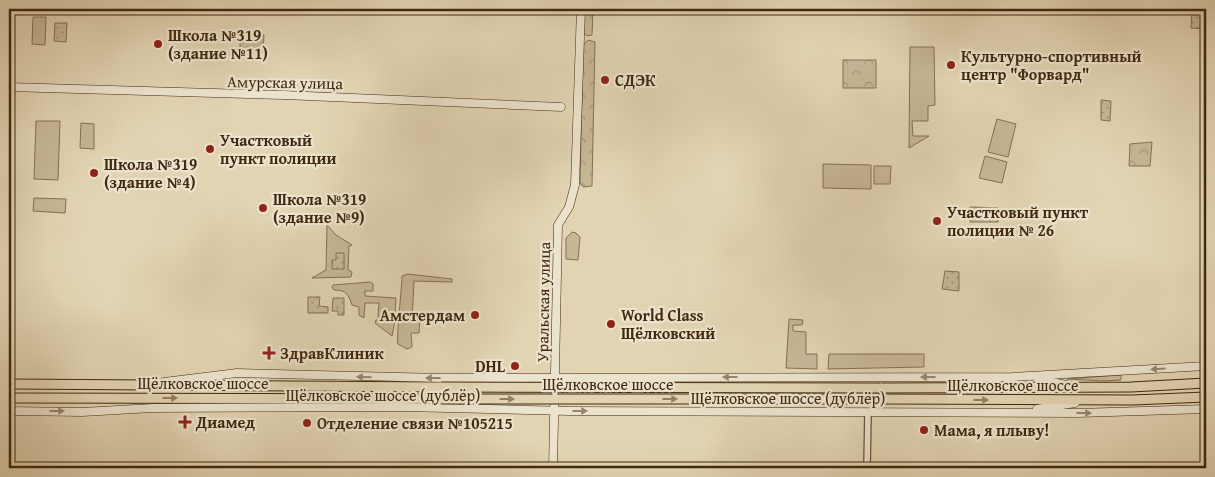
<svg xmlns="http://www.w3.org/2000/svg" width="1215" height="477" font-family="'Gentium Book Plus',serif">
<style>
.grass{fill:#c7b797;stroke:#847052}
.forest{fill:url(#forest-crowns);stroke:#847052}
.park{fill:url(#park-dots);stroke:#847052}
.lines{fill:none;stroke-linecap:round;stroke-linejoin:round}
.street-casing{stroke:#695437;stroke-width:8}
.secondary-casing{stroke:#41290e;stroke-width:9}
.primary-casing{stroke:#41290e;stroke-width:11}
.street{stroke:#ece3ce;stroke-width:5.5}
.secondary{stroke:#ece3ce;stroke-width:8}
.primary{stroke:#e2d4b3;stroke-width:9}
.primary-bridge-casing{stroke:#41290e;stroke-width:11;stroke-linecap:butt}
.primary-bridge{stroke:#e2d4b3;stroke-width:9}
.oneway{fill:#96866e}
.oneway2{fill:#927e60}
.poi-dot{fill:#8f2418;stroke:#ece3ce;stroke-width:2}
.labels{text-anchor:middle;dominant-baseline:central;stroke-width:4.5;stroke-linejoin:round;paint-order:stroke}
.poi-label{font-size:16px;font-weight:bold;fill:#41290e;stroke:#ece3ce;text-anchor:start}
.street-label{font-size:16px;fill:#41290e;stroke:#ece3ce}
</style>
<defs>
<pattern id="forest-crowns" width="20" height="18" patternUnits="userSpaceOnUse" patternTransform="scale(1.25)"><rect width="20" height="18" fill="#c7b797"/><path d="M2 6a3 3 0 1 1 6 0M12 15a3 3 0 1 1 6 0" fill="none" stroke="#a3957a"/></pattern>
<pattern id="park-dots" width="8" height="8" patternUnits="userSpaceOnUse" patternTransform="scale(1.25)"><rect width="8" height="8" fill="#c7b797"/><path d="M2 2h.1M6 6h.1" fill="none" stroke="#a3957a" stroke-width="1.8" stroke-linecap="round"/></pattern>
</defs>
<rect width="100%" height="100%" fill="#e2d4b3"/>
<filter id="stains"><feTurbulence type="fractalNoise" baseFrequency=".004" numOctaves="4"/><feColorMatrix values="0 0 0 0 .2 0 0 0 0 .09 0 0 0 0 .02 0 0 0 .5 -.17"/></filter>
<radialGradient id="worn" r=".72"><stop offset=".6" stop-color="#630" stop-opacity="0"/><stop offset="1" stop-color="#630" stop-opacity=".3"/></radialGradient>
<g class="grass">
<polygon points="33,17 46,17 45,45 32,44"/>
<polygon points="910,47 934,47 935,105 928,106 928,121 912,121 913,136 929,136 909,148"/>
<polygon points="997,119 1016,124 1008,157 988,152"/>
<polygon points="36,121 60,121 58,180 34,179"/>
<polygon points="81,123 94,124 94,149 80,148"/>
<polygon points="985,156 1007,162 1002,183 979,178"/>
<polygon points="823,164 871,165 871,189 823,188"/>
<polygon points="874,166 891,166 890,184 874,184"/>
<polygon points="34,198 66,199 65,213 33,211"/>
<polygon points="327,225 336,235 352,245 349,246 348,270 352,272 351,277 312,278 326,270"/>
<polygon points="572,232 576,233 580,237 578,260 566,259 566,238"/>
<path d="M 408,274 L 452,279 L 452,282 L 414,281 L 412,320 L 420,318 L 419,333 L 411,333 L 412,347 L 407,349 L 398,344 C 396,339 402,287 402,276 Z"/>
<path d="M 370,282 L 373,284 L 373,291 L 365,291 L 365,296 L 396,298 L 395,314 L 378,317 L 379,303 L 365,303 L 364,318 L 359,315 L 359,307 L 352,305 C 348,294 347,290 334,290 L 332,287 L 333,285 Z"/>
<polygon points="789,319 803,320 802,325 793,325 793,331 806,332 806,354 817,354 817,369 786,368"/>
<polygon points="376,320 395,321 392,336 375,323"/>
<polygon points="829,354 924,354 924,367 828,369"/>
<polygon points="1121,375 1121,380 1104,381 1067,379"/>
</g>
<g class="forest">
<polygon points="584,9 593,9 592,35 587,36 583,32"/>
<polygon points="588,40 595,42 592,186 583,187 580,183 583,45"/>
<rect x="843" y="60" width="33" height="28"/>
<polygon points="1152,142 1150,166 1129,166 1130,144"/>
<polygon points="970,207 998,208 998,222 970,222"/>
</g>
<g class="park">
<polygon points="1192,9 1206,9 1205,29 1191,28"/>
<polygon points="55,23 67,23 66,42 54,41"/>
<polygon points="240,34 264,35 263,52 240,51"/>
<polygon points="1101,100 1111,101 1110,121 1101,120"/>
<polygon points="336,253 344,253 344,269 332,269 332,260 336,260"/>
<polygon points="945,271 959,272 959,291 942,289"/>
<polygon points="308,297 320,297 319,306 328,307 328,313 308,313"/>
<polygon points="333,298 344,298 344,315 338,315 338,311 332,311"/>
</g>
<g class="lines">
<defs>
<polyline id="street" points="867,468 868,412"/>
<g id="secondary">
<polyline points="9,87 284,95 561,107"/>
<polyline points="1038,379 1066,385"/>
<polyline points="164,382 237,373 442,378 1012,377 1206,366"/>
<polyline points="1037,409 1075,403"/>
<polyline points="9,411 82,412 153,408 404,407 569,411 1078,413 1206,409"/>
<polyline points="553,468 558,225 569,207 575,185 581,9"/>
</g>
<g id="primary">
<polyline points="9,384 441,387"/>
<polyline points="880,388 1131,387 1206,383"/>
<polyline points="9,398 441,399"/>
<polyline points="880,399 1132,400 1206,397"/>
</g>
</defs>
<use href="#street" class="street-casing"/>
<use href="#secondary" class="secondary-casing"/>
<use href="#primary" class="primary-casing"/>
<use href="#street" class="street"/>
<use href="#secondary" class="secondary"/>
<use href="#primary" class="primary"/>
<defs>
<g id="primary-bridge">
<polyline points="441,387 880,388"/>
<polyline points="441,399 880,399"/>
</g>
</defs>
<use href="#primary-bridge" class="primary-bridge-casing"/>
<use href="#primary-bridge" class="primary-bridge"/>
</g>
<defs><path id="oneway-solid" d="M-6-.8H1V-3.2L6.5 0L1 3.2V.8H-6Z" transform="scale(1.25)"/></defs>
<g class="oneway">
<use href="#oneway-solid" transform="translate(1158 369) rotate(177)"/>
<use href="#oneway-solid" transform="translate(364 377) rotate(-179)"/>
<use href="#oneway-solid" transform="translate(730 377) rotate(180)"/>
<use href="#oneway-solid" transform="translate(928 377) rotate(-180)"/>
<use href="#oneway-solid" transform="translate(433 378) rotate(-180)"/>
<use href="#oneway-solid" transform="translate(57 411)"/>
<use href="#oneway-solid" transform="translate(580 411)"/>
<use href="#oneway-solid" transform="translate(1084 413)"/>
</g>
<g class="oneway2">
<use href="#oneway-solid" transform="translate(170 398)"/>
<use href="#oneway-solid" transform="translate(507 399)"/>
<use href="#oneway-solid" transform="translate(670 399)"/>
<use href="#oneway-solid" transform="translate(981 400)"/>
</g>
<g class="poi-dot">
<circle cx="158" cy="44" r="5"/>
<circle cx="951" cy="65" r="5"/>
<circle cx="605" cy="80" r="5"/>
<circle cx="210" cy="149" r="5"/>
<circle cx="94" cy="173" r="5"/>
<circle cx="263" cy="208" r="5"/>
<circle cx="937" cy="221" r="5"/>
<circle cx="475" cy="315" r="5"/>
<circle cx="611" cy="324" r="5"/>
<path d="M266.5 345.5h5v5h5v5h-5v5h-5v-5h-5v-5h5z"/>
<circle cx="515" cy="366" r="5"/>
<path d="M182.5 414.5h5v5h5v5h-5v5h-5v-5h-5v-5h5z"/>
<circle cx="307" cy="423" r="5"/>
<circle cx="924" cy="430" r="5"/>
</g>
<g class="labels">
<g class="poi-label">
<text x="168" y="35">Школа №319<tspan x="168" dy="18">(здание №11)</tspan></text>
<text x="961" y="56">Культурно-спортивный<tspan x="961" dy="18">центр "Форвард"</tspan></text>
<text x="615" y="80">СДЭК</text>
<text x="220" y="140">Участковый<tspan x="220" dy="18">пункт полиции</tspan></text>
<text x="104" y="164">Школа №319<tspan x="104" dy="18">(здание №4)</tspan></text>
<text x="273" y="199">Школа №319<tspan x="273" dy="18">(здание №9)</tspan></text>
<text x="947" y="212">Участковый пункт<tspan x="947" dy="18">полиции № 26</tspan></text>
<text x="465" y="315" text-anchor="end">Амстердам</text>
<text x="621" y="315">World Class<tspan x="621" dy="18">Щёлковский</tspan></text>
<text x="280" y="353">ЗдравКлиник</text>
<text x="505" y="366" text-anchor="end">DHL</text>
<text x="196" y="422">Диамед</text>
<text x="317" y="423">Отделение связи №105215</text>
<text x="934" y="430">Мама, я плыву!</text>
</g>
<g class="street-label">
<text transform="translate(285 82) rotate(1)">Амурская улица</text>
<text transform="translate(543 302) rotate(-89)">Уральская улица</text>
<text x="203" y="383">Щёлковское шоссе</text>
<text x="608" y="384">Щёлковское шоссе</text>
<text x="1013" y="385">Щёлковское шоссе</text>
<text x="383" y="395">Щёлковское шоссе (дублёр)</text>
<text x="788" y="398">Щёлковское шоссе (дублёр)</text>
</g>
</g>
<rect width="1215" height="477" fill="none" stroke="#e2d4b3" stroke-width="30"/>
<rect x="10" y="10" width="1195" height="457" fill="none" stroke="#41290e" stroke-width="2.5"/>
<rect x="15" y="15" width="1185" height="447" fill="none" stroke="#41290e"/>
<rect width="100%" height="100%" filter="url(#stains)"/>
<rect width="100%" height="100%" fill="url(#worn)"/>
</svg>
